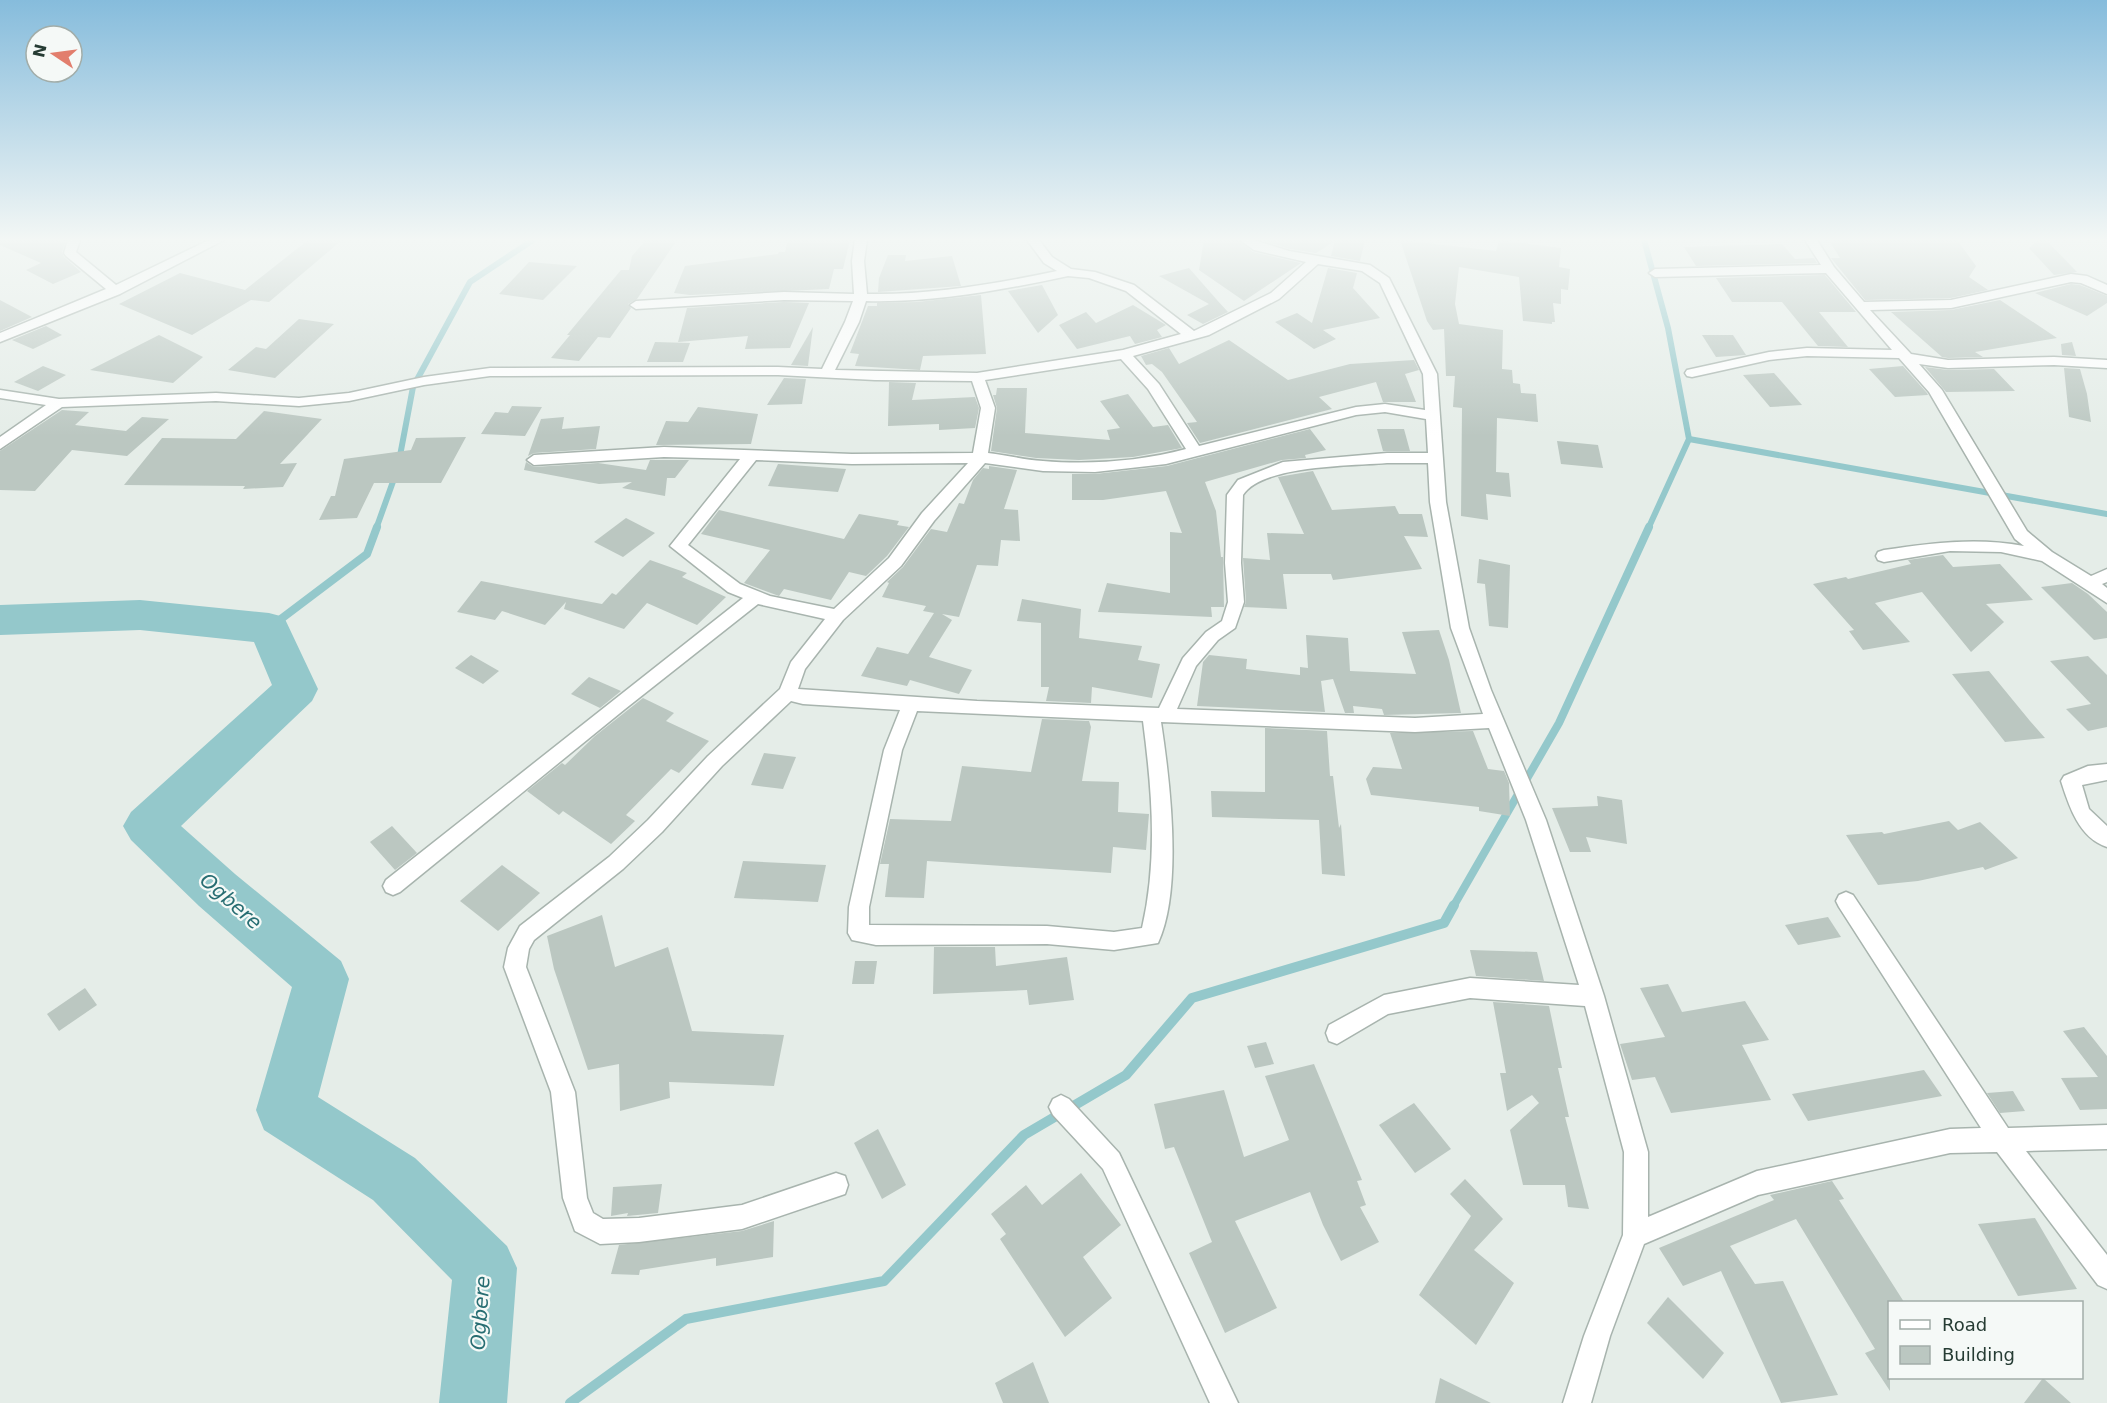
<svg xmlns="http://www.w3.org/2000/svg" width="2107" height="1403" font-family="'DejaVu Sans',sans-serif">
<style>
.lines{fill:none;stroke-linecap:round;stroke-linejoin:round}
.stream-far2{stroke:#94c8cb;stroke-width:6}
.stream-far1{stroke:#94c8cb;stroke-width:8}
.stream{stroke:#94c8cb;stroke-width:10}
.river{fill:#94c8cb;fill-rule:evenodd}
.building{fill:#bbc7c1}
.street-casing{stroke:#a8b4ae;stroke-width:3}
.street{fill:#fff;fill-rule:evenodd}
.labels{text-anchor:middle;dominant-baseline:central;stroke-width:4.5;stroke-linejoin:round;paint-order:stroke}
.water-label{font-size:20px;font-style:italic;fill:#276d72;stroke:#f5f9f7}
</style>
<rect width="100%" height="100%" fill="#e5ede8"/>
<g class="lines">
<g class="stream-far2">
<polyline points="1644,240 1668,328 1689,439 1648,529"/>
<polyline points="1689,439 2107,514"/>
<polyline points="399,461 413,387 470,282 533,240"/>
<polyline points="376,529 395,476"/>
</g>
<g class="stream-far1">
<polyline points="269,628 367,554 377,527"/>
<polyline points="1453,907 1559,723 1649,527"/>
</g>
<polyline class="stream" points="570,1403 686,1319 884,1281 1024,1135 1126,1075 1192,998 1444,923 1454,905"/>
<polygon class="river" points="140,600 269,613 284,617 318,689 312,701 181,826 235,874 341,961 349,979 318,1097 415,1158 507,1246 517,1268 507,1403 439,1403 452,1280 373,1200 264,1130 256,1110 292,987 199,906 131,840 123,826 131,812 272,685 254,642 140,630 0,635 0,605"/>
</g>
<g class="building">
<polygon points="0,240 58,240 65,243 62,252 64,257 81,272 53,284 26,270 41,263 0,245"/>
<polygon points="308,240 342,240 269,302 251,300 192,335 119,304 180,273 245,290"/>
<polygon points="646,240 677,240 637,299 628,304 631,308 610,338 598,337 579,361 551,358 570,335 567,335 621,270 629,270 632,256"/>
<polygon points="788,240 850,240 843,269 834,269 829,289 690,295 674,293 685,266 778,254 779,252 785,252"/>
<polygon points="1204,240 1238,240 1253,252 1301,263 1244,301 1199,270"/>
<polygon points="1261,240 1365,240 1360,261 1331,256 1335,241 1316,253 1290,249"/>
<polygon points="1400,240 1496,251 1499,240 1561,248 1559,267 1570,269 1568,290 1561,289 1561,304 1553,303 1555,322 1552,322 1552,324 1523,321 1519,277 1459,267 1455,304 1459,324 1503,330 1502,369 1512,370 1513,383 1520,384 1521,393 1536,394 1538,422 1497,418 1496,472 1509,473 1511,497 1486,494 1488,520 1461,516 1462,408 1453,407 1455,376 1446,376 1444,329 1433,330 1427,321"/>
<polygon points="1832,240 1957,240 1976,266 1969,277 1988,290 1951,298 1865,300 1831,258 1840,258 1830,242 1834,243"/>
<polygon points="2038,240 2046,240 2077,272 2054,275 2029,248"/>
<polygon points="1782,244 1795,259 1814,258 1817,263 1696,266 1684,247"/>
<polygon points="888,255 906,255 905,261 952,256 961,286 878,292 879,278"/>
<polygon points="529,262 577,266 543,300 499,294"/>
<polygon points="1189,268 1217,300 1228,312 1203,324 1187,315 1209,304 1159,276"/>
<polygon points="1328,268 1357,273 1353,288 1380,318 1323,330 1336,339 1314,349 1275,322 1297,313 1312,323"/>
<polygon points="1825,275 1856,312 1819,312 1848,347 1818,346 1782,302 1732,302 1716,278"/>
<polygon points="2071,284 2080,285 2107,296 2107,303 2087,316 2035,293"/>
<polygon points="1042,285 1058,315 1038,333 1008,291"/>
<polygon points="981,295 986,354 923,356 920,370 855,366 859,354 850,353 868,306 877,306 877,303 917,302"/>
<polygon points="0,300 32,317 0,331"/>
<polygon points="2000,300 2057,338 1975,352 1983,357 1948,358 1942,357 1891,312 1951,310"/>
<polygon points="784,302 809,303 790,348 745,349 748,336 678,342 687,308"/>
<polygon points="1133,305 1166,325 1157,330 1162,337 1135,344 1130,336 1077,349 1059,325 1086,312 1096,323"/>
<polygon points="299,319 334,324 275,378 228,370 256,347 266,349"/>
<polygon points="46,326 62,335 33,349 12,340"/>
<polygon points="813,327 808,366 791,365"/>
<polygon points="159,335 203,357 173,383 90,370"/>
<polygon points="1702,335 1733,335 1746,355 1716,357"/>
<polygon points="1229,340 1288,380 1350,364 1414,360 1419,370 1405,374 1416,402 1383,402 1376,382 1319,397 1332,409 1200,443 1187,423 1197,422 1162,372 1152,364 1146,365 1141,356 1169,348 1179,364"/>
<polygon points="655,342 690,343 683,362 647,362"/>
<polygon points="2072,342 2076,356 2062,355 2061,344"/>
<polygon points="43,366 66,375 38,391 14,382"/>
<polygon points="1903,366 1927,393 1928,395 1895,397 1869,369"/>
<polygon points="1925,367 1948,370 1994,369 2015,391 1946,392"/>
<polygon points="2064,368 2080,369 2087,394 2091,422 2069,417"/>
<polygon points="1774,373 1802,405 1770,407 1743,375"/>
<polygon points="784,378 806,379 802,404 767,405"/>
<polygon points="889,382 916,383 912,400 975,397 979,408 975,428 939,430 939,424 888,426"/>
<polygon points="997,388 1027,388 1025,433 1110,440 1107,430 1120,428 1100,401 1128,394 1153,427 1168,425 1182,448 1133,457 1079,460 1036,458 991,451 997,408 993,395 996,395"/>
<polygon points="512,406 542,407 525,436 481,434 495,412 508,413"/>
<polygon points="698,407 758,414 751,444 656,445 666,421 688,422"/>
<polygon points="62,410 89,412 75,425 126,431 142,417 169,419 127,456 72,450 35,491 0,490 0,451"/>
<polygon points="264,411 322,419 280,464 297,463 283,487 243,489 245,486 124,485 162,438 236,439"/>
<polygon points="564,417 562,429 600,426 596,449 534,453 528,456 541,419"/>
<polygon points="1310,429 1326,450 1305,455 1306,458 1282,460 1205,482 1216,511 1221,557 1223,557 1224,607 1211,607 1212,617 1098,612 1107,583 1170,593 1170,532 1182,533 1166,491 1103,500 1072,500 1072,474 1095,474 1167,466"/>
<polygon points="1377,429 1404,429 1410,451 1383,451"/>
<polygon points="466,437 441,483 374,483 357,518 319,520 331,496 335,496 344,459 411,450 416,438"/>
<polygon points="1557,441 1598,445 1603,468 1561,464"/>
<polygon points="650,460 689,460 675,478 667,478 665,496 622,488 632,482 599,484 524,470 526,462 534,467 598,463 646,470"/>
<polygon points="778,464 846,469 838,492 768,486"/>
<polygon points="989,466 1017,470 1004,509 1018,510 1020,541 1001,540 998,566 977,565 959,617 942,614 952,620 929,657 972,670 959,694 910,680 907,686 861,676 877,647 908,654 934,613 923,611 926,606 882,597 889,583 887,582 903,567 931,529 947,532 959,503 964,504 973,480 983,468 989,469"/>
<polygon points="1313,471 1332,510 1395,506 1399,514 1422,514 1428,537 1404,536 1422,569 1333,580 1331,574 1283,574 1287,609 1244,607 1246,602 1243,558 1270,560 1267,533 1304,534 1278,477"/>
<polygon points="719,510 844,539 859,514 899,521 897,525 909,527 887,556 866,576 849,572 831,600 784,589 779,596 744,583 770,550 701,534"/>
<polygon points="626,518 655,533 623,557 594,542"/>
<polygon points="1943,555 1953,567 2000,564 2033,600 1986,604 2004,622 1971,652 1922,592 1875,603 1910,642 1863,650 1849,631 1854,630 1813,584 1846,577 1848,579 1911,564 1908,560"/>
<polygon points="1479,559 1510,565 1508,628 1489,626 1485,584 1477,583"/>
<polygon points="650,560 687,573 682,577 726,597 697,625 647,603 624,629 564,609 566,602 545,625 502,611 495,620 457,612 481,581 602,604 612,593 616,595"/>
<polygon points="2072,583 2088,594 2107,612 2107,638 2094,640 2041,587"/>
<polygon points="1022,599 1081,609 1079,638 1142,646 1138,660 1160,664 1152,698 1092,687 1091,703 1046,701 1049,687 1041,687 1041,623 1017,621"/>
<polygon points="1439,630 1449,660 1461,713 1384,715 1382,709 1353,706 1354,713 1345,713 1333,679 1321,681 1325,712 1197,706 1203,662 1209,655 1247,659 1246,669 1300,675 1300,667 1308,668 1306,635 1348,638 1350,671 1416,674 1402,632"/>
<polygon points="471,655 499,671 483,684 455,668"/>
<polygon points="2088,656 2107,675 2107,727 2088,731 2066,709 2091,704 2050,661"/>
<polygon points="1989,671 2030,721 2045,738 2005,742 1952,674"/>
<polygon points="589,677 621,691 600,708 571,694"/>
<polygon points="643,698 674,713 666,721 709,741 679,773 671,769 626,815 635,821 611,844 563,811 559,815 527,791 562,763 565,765 595,736"/>
<polygon points="1042,719 1089,721 1091,727 1082,781 1119,782 1118,812 1149,814 1146,850 1113,847 1111,873 927,861 924,898 885,897 889,864 880,864 890,819 951,821 962,766 1031,772"/>
<polygon points="1265,728 1327,731 1330,776 1333,776 1339,828 1341,824 1345,876 1322,874 1319,820 1212,817 1211,791 1265,792"/>
<polygon points="1473,731 1488,769 1504,771 1509,783 1510,816 1479,811 1479,807 1371,795 1366,779 1373,767 1402,769 1390,733"/>
<polygon points="764,753 796,757 783,789 751,785"/>
<polygon points="1597,796 1622,800 1627,844 1586,837 1591,852 1570,852 1552,808 1598,806"/>
<polygon points="1949,821 1958,830 1980,822 2018,858 1985,870 1983,867 1918,881 1878,885 1846,835 1882,832 1884,834"/>
<polygon points="392,826 417,853 395,870 370,842"/>
<polygon points="743,861 826,865 818,902 734,898"/>
<polygon points="502,865 540,893 498,931 460,901"/>
<polygon points="602,915 615,967 668,947 692,1031 784,1035 774,1086 669,1082 670,1098 620,1111 619,1064 588,1070 554,969 547,936"/>
<polygon points="1828,917 1841,937 1798,945 1785,925"/>
<polygon points="934,947 995,947 996,966 1067,957 1074,1000 1029,1005 1027,990 933,994"/>
<polygon points="1470,950 1537,952 1544,981 1476,976"/>
<polygon points="855,961 877,961 874,984 852,984"/>
<polygon points="1668,984 1682,1012 1745,1001 1769,1040 1742,1045 1771,1100 1671,1113 1655,1077 1632,1080 1620,1044 1665,1037 1640,988"/>
<polygon points="85,988 97,1005 59,1031 47,1014"/>
<polygon points="1493,1002 1549,1006 1562,1068 1558,1068 1569,1117 1565,1117 1589,1209 1568,1207 1565,1185 1523,1185 1510,1130 1539,1103 1532,1095 1507,1111 1500,1073 1506,1073"/>
<polygon points="2084,1027 2107,1056 2107,1109 2080,1110 2061,1078 2098,1077 2063,1031"/>
<polygon points="1266,1042 1274,1064 1255,1068 1247,1046"/>
<polygon points="1314,1064 1362,1180 1357,1181 1366,1205 1360,1207 1379,1242 1341,1261 1323,1225 1310,1192 1235,1221 1277,1308 1225,1333 1189,1253 1212,1242 1174,1147 1165,1149 1154,1104 1224,1090 1244,1157 1289,1140 1265,1076"/>
<polygon points="1924,1070 1942,1096 1808,1121 1792,1094"/>
<polygon points="2013,1091 2025,1111 2000,1113 1987,1093"/>
<polygon points="1414,1103 1451,1149 1415,1173 1379,1125"/>
<polygon points="878,1129 906,1185 882,1199 854,1143"/>
<polygon points="1081,1173 1121,1225 1083,1257 1112,1298 1065,1337 1000,1239 1006,1234 991,1214 1026,1185 1042,1205"/>
<polygon points="1465,1179 1503,1219 1474,1250 1514,1283 1476,1345 1419,1295 1471,1216 1450,1194"/>
<polygon points="1832,1181 1844,1199 1839,1200 1904,1302 1890,1302 1890,1391 1865,1353 1875,1349 1796,1219 1730,1246 1755,1284 1783,1281 1838,1395 1781,1403 1721,1271 1683,1286 1659,1248 1774,1200 1770,1195"/>
<polygon points="662,1184 658,1213 627,1216 628,1213 611,1216 613,1187"/>
<polygon points="2035,1218 2077,1289 2018,1296 1978,1224"/>
<polygon points="774,1221 773,1257 716,1266 716,1258 640,1270 639,1275 611,1274 619,1245 742,1231"/>
<polygon points="1668,1297 1724,1353 1703,1379 1647,1323"/>
<polygon points="1033,1362 1049,1403 1003,1403 995,1383"/>
<polygon points="1440,1378 1491,1403 1435,1403"/>
<polygon points="2043,1378 2071,1403 2024,1403"/>
</g>
<g class="lines">
<defs>
<g id="street">
<polygon points="68,240 80,240 76,252 116,285 209,240 224,240 120,294 0,342 0,333 106,289 66,256 64,253"/>
<path d="M 855,240 L 867,240 L 864,261 L 867,294 C 931,295 995,284 1057,271 L 1044,263 L 1027,240 L 1039,240 L 1052,257 L 1071,269 L 1095,272 L 1134,285 L 1194,331 L 1271,293 L 1306,262 L 1254,250 L 1240,240 L 1254,240 L 1289,251 L 1370,265 L 1389,278 L 1437,374 L 1446,502 L 1469,628 L 1491,690 L 1546,820 L 1604,996 L 1648,1152 L 1648,1217 L 1757,1171 L 1950,1129 L 1981,1128 L 1839,907 L 1836,901 L 1839,895 L 1846,892 L 1853,895 L 2008,1128 L 2107,1125 L 2107,1149 L 2026,1151 L 2107,1255 L 2107,1289 L 2098,1285 L 1997,1152 L 1950,1153 L 1758,1195 L 1644,1244 L 1610,1336 L 1591,1403 L 1563,1403 L 1584,1336 L 1623,1235 L 1624,1152 L 1585,1006 L 1470,998 L 1388,1014 L 1337,1044 L 1329,1041 L 1326,1033 L 1329,1025 L 1384,995 L 1470,978 L 1579,985 L 1526,820 L 1489,728 L 1415,732 L 1161,722 C 1170,781 1183,889 1158,943 L 1114,950 L 1047,944 L 876,945 L 852,940 L 848,933 L 849,907 L 884,750 L 900,710 L 803,704 L 791,701 L 722,766 L 662,832 L 623,869 L 534,940 L 529,949 L 526,967 L 575,1092 L 587,1198 L 593,1213 L 603,1219 L 639,1218 L 742,1205 L 836,1173 L 845,1176 L 848,1185 L 845,1194 L 742,1229 L 639,1242 L 600,1244 L 575,1231 L 563,1198 L 551,1092 L 504,967 L 508,948 L 520,926 L 609,857 L 648,820 L 708,756 L 780,689 L 791,662 L 825,619 L 758,604 L 625,709 L 400,892 L 393,895 L 386,892 L 383,886 L 386,880 L 743,598 L 728,592 L 670,546 L 740,459 L 664,457 L 534,465 L 527,460 L 534,455 L 664,447 L 852,454 L 973,453 L 981,408 L 972,381 L 875,380 L 778,375 L 490,376 L 424,385 L 349,401 L 299,406 L 216,401 L 62,407 L 0,449 L 0,437 L 46,405 L 0,398 L 0,390 L 59,399 L 216,393 L 299,398 L 349,393 L 424,377 L 490,368 L 778,367 L 822,369 L 845,322 L 853,301 L 784,300 L 636,309 L 630,305 L 636,301 L 784,292 L 854,294 L 852,261 ZM 1318,264 L 1362,271 L 1380,283 L 1423,374 L 1425,410 L 1385,404 L 1356,407 L 1199,446 L 1159,384 L 1133,356 L 1209,335 L 1279,299 ZM 1068,276 L 1089,278 L 1126,291 L 1181,334 L 1123,350 L 977,373 L 835,370 L 859,322 L 866,301 C 934,303 1002,290 1068,276 ZM 1121,359 L 1148,389 L 1186,449 C 1141,461 1090,465 1043,461 C 1025,460 1007,455 988,453 L 995,408 L 985,380 ZM 1385,412 L 1426,419 L 1428,453 L 1387,453 L 1283,462 L 1238,480 L 1227,495 L 1225,563 L 1228,602 L 1222,621 L 1206,632 L 1183,658 L 1159,708 L 977,701 L 798,689 L 805,669 L 843,620 L 901,566 L 934,521 L 985,463 L 1043,471 L 1095,472 L 1166,464 L 1356,415 ZM 756,460 L 852,464 L 968,463 L 922,513 L 889,558 L 834,609 L 770,596 L 740,584 L 688,545 ZM 1387,463 L 1428,463 L 1430,502 L 1451,628 L 1483,714 L 1415,718 L 1177,709 L 1196,666 L 1218,640 L 1235,628 L 1244,602 L 1241,563 L 1243,495 C 1262,465 1352,466 1387,463 ZM 917,711 L 1143,721 C 1152,790 1158,859 1142,928 L 1114,932 L 1047,926 L 869,925 L 869,907 L 902,750 Z"/>
<path d="M 1805,240 L 1817,240 L 1834,267 L 1864,302 L 1951,300 L 2071,274 L 2087,276 L 2107,285 L 2107,294 L 2081,283 L 2071,282 L 1951,308 L 1870,310 L 1911,354 L 1948,360 L 2054,357 L 2107,360 L 2107,368 L 2054,365 L 1948,368 L 1919,364 L 1942,390 L 2027,531 L 2052,552 L 2091,576 L 2107,569 L 2107,582 L 2102,584 L 2107,588 L 2107,603 L 2042,561 L 2001,552 L 1950,551 L 1884,562 L 1878,560 L 1876,556 L 1878,552 L 1884,550 C 1932,543 1977,537 2024,546 L 2015,539 L 1929,392 L 1899,358 L 1807,356 L 1769,360 L 1692,377 L 1687,376 L 1685,373 L 1687,370 L 1769,352 L 1807,348 L 1892,350 L 1826,273 L 1655,277 L 1649,273 L 1655,269 L 1821,265 Z"/>
<path d="M 2107,764 L 2107,780 L 2082,785 L 2089,809 L 2107,826 L 2107,847 C 2079,838 2069,806 2061,781 L 2064,776 L 2088,766 Z"/>
<polygon points="1061,1095 1069,1099 1119,1153 1238,1403 1210,1403 1103,1169 1053,1115 1049,1107 1053,1099"/>
</g>
</defs>
<use href="#street" class="street-casing"/>
<use href="#street" class="street"/>
</g>
<linearGradient id="sky" x2="0" y2="1"><stop stop-color="#86bcdc"/><stop offset="0.55" stop-color="#f3f7f5"/><stop offset="1" stop-color="#f3f7f5" stop-opacity="0"/></linearGradient>
<rect width="2107" height="436" fill="url(#sky)"/>
<g class="labels">
<g class="water-label">
<text transform="translate(231 901) rotate(41)">Ogbere</text>
<text transform="translate(480 1313) rotate(-86)">Ogbere</text>
</g>
</g>
<rect x="1888" y="1301" width="195" height="78" fill="#f5f9f7" stroke="#a2ada9" stroke-width="1.5"/>
<rect x="1900" y="1320" width="30" height="9" fill="#ffffff" stroke="#a2ada9" stroke-width="1.5"/>
<text x="1942" y="1331" font-size="18" fill="#263c34">Road</text>
<rect x="1900" y="1346" width="30" height="18" fill="#bbc7c1" stroke="#a2ada9" stroke-width="1.5"/>
<text x="1942" y="1361" font-size="18" fill="#263c34">Building</text>
<g transform="translate(54 54) rotate(283)"><circle r="28" fill="#f5f9f7" stroke="#a2ada9" stroke-width="1.5"/>
<path d="M0-4.5L10 22L0 15L-10 22Z" fill="#e27e6d"/>
<text y="-9" font-size="16" font-weight="bold" text-anchor="middle" fill="#263c34">N</text>
</g>
</svg>
